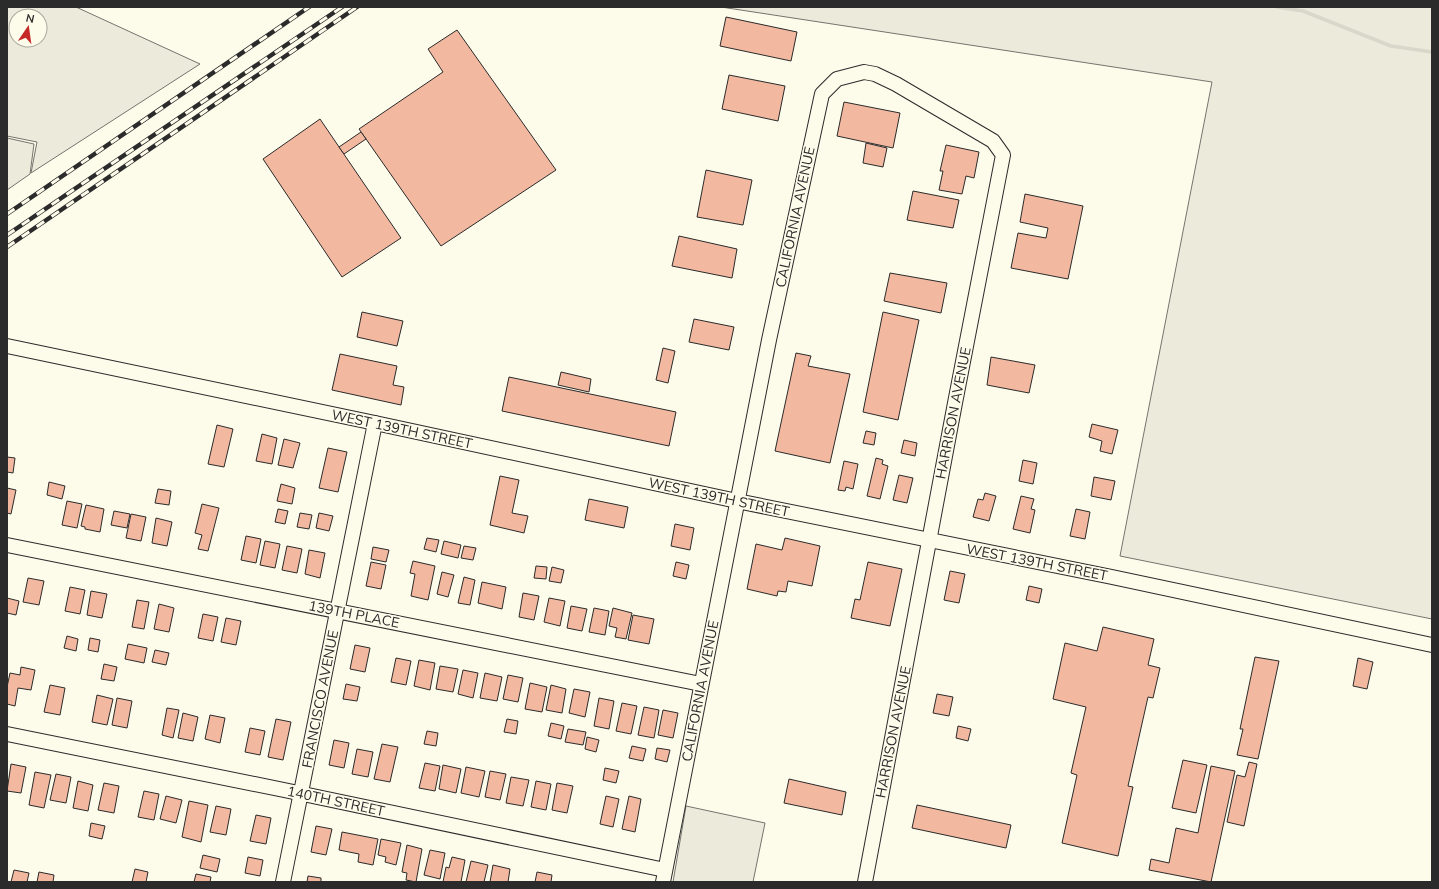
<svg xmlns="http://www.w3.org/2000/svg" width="1439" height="889" font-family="Mulish,sans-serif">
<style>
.green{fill:#ecebdb;stroke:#74746e;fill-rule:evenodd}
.parking{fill:#eceadb;stroke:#74746e}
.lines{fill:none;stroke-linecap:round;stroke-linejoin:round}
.stream{stroke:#d8d7c9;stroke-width:3.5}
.building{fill:#f2b8a0;stroke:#2b2b2b}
.minor-casing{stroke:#2b2b2b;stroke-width:16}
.minor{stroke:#fdfbea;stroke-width:14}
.rail-casing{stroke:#2b2b2b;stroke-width:4.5}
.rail{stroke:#fdfbea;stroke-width:3;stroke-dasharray:9;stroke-linecap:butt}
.labels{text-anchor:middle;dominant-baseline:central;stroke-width:3;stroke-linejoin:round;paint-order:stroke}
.street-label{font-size:14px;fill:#2b2b2b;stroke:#fdfbea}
</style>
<rect width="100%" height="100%" fill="#fdfbea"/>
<g class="green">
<path d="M 7,7 L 76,7 L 200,64 L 31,173 L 37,142 L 7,136 ZM 16,16 L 40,16 L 40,40 L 16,40 Z"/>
<polygon points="721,7 1432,7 1432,619 1120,556 1212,82"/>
<polygon points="686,806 765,823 753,882 673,882"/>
</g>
<polygon class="parking" points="7,138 34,144 30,174 7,190"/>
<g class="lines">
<polyline class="stream" points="1277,7 1303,11 1391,46 1432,52"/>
</g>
<g class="building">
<polygon points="726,17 797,32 791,61 720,46"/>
<polygon points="457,30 556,170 441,246 359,129 443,72 428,49"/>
<polygon points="729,75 785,86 778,121 722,109"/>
<polygon points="844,102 900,113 893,148 837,136"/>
<polygon points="320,119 401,238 342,277 263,159"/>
<polygon points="361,132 366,139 344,154 339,147"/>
<polygon points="866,143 887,148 883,167 863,163"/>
<polygon points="946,145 979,152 974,178 966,176 962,194 939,190 943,171 940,171"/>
<polygon points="706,170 752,180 743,225 697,217"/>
<polygon points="913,191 959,200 953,228 907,220"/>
<polygon points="1025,194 1083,206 1068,279 1011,268 1018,233 1046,238 1048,228 1020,222"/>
<polygon points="679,236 737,249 732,278 672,266"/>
<polygon points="890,273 947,283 941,313 884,301"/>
<polygon points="362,312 403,321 397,346 357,337"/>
<polygon points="883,312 919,320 898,420 863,412"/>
<polygon points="694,319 734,327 729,350 689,342"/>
<polygon points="663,348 675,351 668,383 656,380"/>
<polygon points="796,353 811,356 808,366 850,374 830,463 775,451"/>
<polygon points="340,354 397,366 393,385 404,387 401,405 332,390"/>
<polygon points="991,357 1035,365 1029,393 987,385"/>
<polygon points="561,372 591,379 589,392 558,385"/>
<polygon points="509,377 676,412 669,446 502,411"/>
<polygon points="1092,424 1118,430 1112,454 1100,451 1102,441 1089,437"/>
<polygon points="217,425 233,429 224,467 208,464"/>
<polygon points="866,431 876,433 874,445 863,443"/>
<polygon points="262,434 277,438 272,464 256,461"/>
<polygon points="284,439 300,443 293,468 278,465"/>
<polygon points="904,440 917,443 915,456 901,453"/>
<polygon points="328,448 347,452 338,492 319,488"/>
<polygon points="7,457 15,458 13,473 7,472"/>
<polygon points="876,458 883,460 882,464 888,466 880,499 867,496"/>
<polygon points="1023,460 1037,463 1033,484 1019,481"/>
<polygon points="844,461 858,464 853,489 846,487 845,491 838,490"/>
<polygon points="899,475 913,478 907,503 893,500"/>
<polygon points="500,476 519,480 512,513 528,516 524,533 490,525"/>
<polygon points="1094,477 1115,481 1111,500 1091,496"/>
<polygon points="49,482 65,486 62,499 47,495"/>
<polygon points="281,484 295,488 292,504 277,501"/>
<polygon points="7,488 16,490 11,514 7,513"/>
<polygon points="158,489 171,491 169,505 155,503"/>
<polygon points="985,493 996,496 989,521 973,517 978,499 983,500"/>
<polygon points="1021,496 1034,499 1031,509 1035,510 1030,533 1013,529"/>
<polygon points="589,499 628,507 624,528 585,520"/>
<polygon points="67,501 82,504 77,528 62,525"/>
<polygon points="202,504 219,508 208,551 198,549 202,535 195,533"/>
<polygon points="86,505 104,509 100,532 85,529 85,527 81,526"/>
<polygon points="278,509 288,511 285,524 275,522"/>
<polygon points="1076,509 1090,512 1085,539 1070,536"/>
<polygon points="114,511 130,514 127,528 111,525"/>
<polygon points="300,513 312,515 309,529 297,527"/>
<polygon points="319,513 333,516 329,531 316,528"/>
<polygon points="131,514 146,517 141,541 126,538"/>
<polygon points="156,518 172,522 167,546 152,543"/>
<polygon points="675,524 694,528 690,550 671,546"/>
<polygon points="246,536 261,539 256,563 241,560"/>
<polygon points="427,538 439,540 436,552 424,549"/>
<polygon points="785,538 820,546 812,586 788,581 786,592 778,591 777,596 747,589 756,544 782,550"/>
<polygon points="265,541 280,544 275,568 260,565"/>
<polygon points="444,541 461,545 458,558 441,554"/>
<polygon points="287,546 302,549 297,573 282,570"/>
<polygon points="464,546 476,548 473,560 461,558"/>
<polygon points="373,547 389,550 386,562 371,559"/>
<polygon points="309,550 325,553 320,578 305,574"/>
<polygon points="413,561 435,566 428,600 411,596 415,574 410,573"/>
<polygon points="371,562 386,565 381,589 366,586"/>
<polygon points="676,562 689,565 686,579 673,576"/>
<polygon points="868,562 902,569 890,626 851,618 855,599 860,600"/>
<polygon points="536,566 547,567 546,579 534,578"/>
<polygon points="552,567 564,570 561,583 549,581"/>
<polygon points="950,571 965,574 959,603 944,600"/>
<polygon points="442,572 454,575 448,597 437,594"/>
<polygon points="464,577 475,580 470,605 458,603"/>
<polygon points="28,578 44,581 39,605 23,602"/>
<polygon points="482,582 506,587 502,609 478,603"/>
<polygon points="1029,586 1042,589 1039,603 1026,600"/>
<polygon points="70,587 85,590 80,614 65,611"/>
<polygon points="91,591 107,594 102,618 87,615"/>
<polygon points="523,593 539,596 534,620 519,617"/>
<polygon points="7,598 19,601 16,615 7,613"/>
<polygon points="549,598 565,601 560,626 544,622"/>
<polygon points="137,600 149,602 144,629 132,627"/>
<polygon points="159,604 174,608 169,632 154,629"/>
<polygon points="571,606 587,609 582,631 567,628"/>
<polygon points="594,608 609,611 605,635 589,632"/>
<polygon points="613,608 632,613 626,639 615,637 617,628 609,626"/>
<polygon points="203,614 218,617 213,641 198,638"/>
<polygon points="633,615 654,619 649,644 628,640"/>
<polygon points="226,618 241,621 236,645 221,642"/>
<polygon points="1103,627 1154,639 1148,665 1160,668 1153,698 1148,697 1128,786 1133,787 1118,856 1062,843 1077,775 1071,773 1086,707 1053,699 1065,643 1097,651"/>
<polygon points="67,636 78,639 76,651 64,648"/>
<polygon points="90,638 100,640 98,652 88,650"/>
<polygon points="128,644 147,648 144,663 125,659"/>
<polygon points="355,645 370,648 365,672 350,669"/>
<polygon points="155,650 169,653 166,665 152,662"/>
<polygon points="1255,657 1279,661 1258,759 1237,755 1243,729 1240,729"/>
<polygon points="396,658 411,661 406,685 391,682"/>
<polygon points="1358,658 1373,662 1367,689 1353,686"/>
<polygon points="419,660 435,663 430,690 414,686"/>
<polygon points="104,664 117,667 114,681 101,679"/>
<polygon points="440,666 458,669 453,692 436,689"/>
<polygon points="21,667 35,670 31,690 18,688 15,706 7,704 7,687 10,673 20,675"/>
<polygon points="463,670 478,673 473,698 458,694"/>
<polygon points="485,673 502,677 497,701 480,698"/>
<polygon points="508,675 523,678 518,702 503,699"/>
<polygon points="530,683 547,687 542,712 525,709"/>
<polygon points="346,684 360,687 357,701 343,699"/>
<polygon points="50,685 65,688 60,715 44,712"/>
<polygon points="551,685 566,689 562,713 546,710"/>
<polygon points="574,689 590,692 585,717 569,713"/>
<polygon points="937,694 953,697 949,716 933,713"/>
<polygon points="97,695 113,699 107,725 92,722"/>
<polygon points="117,698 132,701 127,728 112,725"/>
<polygon points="599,698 614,701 609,729 594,726"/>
<polygon points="622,703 637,706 631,734 616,731"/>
<polygon points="644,707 659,710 654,738 638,735"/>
<polygon points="167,708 179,710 173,738 162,735"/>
<polygon points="663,710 678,713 673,738 658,735"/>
<polygon points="183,713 198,717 193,741 178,738"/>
<polygon points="210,715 225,718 220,743 205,739"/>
<polygon points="276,719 291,722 283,760 268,757"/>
<polygon points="507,719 518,721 516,734 504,732"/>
<polygon points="551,723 564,726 561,739 548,736"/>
<polygon points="958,726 971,729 968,741 956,738"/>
<polygon points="250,728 265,731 260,755 245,752"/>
<polygon points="568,729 586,732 583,745 565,742"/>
<polygon points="427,731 438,733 436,746 424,744"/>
<polygon points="587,737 599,740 596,752 585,749"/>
<polygon points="334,740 349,743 344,768 329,765"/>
<polygon points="382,744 398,747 390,782 374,779"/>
<polygon points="632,746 646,749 643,761 629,758"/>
<polygon points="657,748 670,750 667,762 655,759"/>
<polygon points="357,749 373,752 368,777 352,774"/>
<polygon points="1183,760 1207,765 1196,813 1172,808"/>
<polygon points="1249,762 1257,764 1244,826 1227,822 1237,775 1245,777"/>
<polygon points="425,763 440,766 435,791 419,788"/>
<polygon points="11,764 26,767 21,793 7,791"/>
<polygon points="443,765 461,769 456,793 439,789"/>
<polygon points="1211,766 1235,771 1211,882 1149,870 1151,859 1169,863 1176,828 1198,833"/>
<polygon points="466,767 485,771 479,797 461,793"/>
<polygon points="605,768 619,771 616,783 603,780"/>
<polygon points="490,771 506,774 500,800 485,797"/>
<polygon points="35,772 51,775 44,808 29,805"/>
<polygon points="56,774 71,777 66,803 50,800"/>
<polygon points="511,777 529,780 523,806 506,803"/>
<polygon points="789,779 846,792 842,815 784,803"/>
<polygon points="78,781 93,785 88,811 73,808"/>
<polygon points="536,781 551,784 546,810 531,807"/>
<polygon points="104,783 119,786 114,813 98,810"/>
<polygon points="557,783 573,786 567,813 552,810"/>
<polygon points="144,791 159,794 154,820 138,817"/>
<polygon points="166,796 182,800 176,823 160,819"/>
<polygon points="606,796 619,799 613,827 600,824"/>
<polygon points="629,796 641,799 635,832 622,829"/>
<polygon points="189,801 208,805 201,842 182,837"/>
<polygon points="917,805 1011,825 1006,848 912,828"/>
<polygon points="216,806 231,809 226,835 210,832"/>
<polygon points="256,815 271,818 266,844 250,841"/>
<polygon points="91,823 105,826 102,839 89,836"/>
<polygon points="316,826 332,829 326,855 311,852"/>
<polygon points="342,832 378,839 373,865 358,862 359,854 339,850"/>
<polygon points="381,839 401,843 396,865 385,862 386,857 378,855"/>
<polygon points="407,845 422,849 416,882 406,880 407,873 402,872"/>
<polygon points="430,850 445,853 440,879 424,875"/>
<polygon points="203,855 220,859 217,872 200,868"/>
<polygon points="248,857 263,860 260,876 245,873"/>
<polygon points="452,857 465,860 461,882 443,882 446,867 449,868"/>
<polygon points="471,861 488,865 484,882 466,882"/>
<polygon points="493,865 510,869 508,882 490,882"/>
<polygon points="135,869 148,872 146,882 132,882"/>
<polygon points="14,870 29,873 27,882 11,882"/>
<polygon points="39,872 54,875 53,882 37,882"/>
<polygon points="537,872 552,875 551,882 535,882"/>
<polygon points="196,874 211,877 210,882 194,882"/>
<polygon points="308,876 321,878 321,882 307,882"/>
</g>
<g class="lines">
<defs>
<g id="minor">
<polyline points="7,346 375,423 737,501 1112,577 1432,645"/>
<polyline points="7,545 701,684"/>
<polyline points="7,734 284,790 665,870"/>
<polyline points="283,882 375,423"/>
<polyline points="663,882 769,340 822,94 837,79 864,72 875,74 896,84 993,141 1003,155 955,403 865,882"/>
</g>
</defs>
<use href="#minor" class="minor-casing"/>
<use href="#minor" class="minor"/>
<defs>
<g id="rail">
<polyline points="7,214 309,7"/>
<polyline points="7,235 342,7"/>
<polyline points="7,247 357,7"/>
</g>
</defs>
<use href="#rail" class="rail-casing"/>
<use href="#rail" class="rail"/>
</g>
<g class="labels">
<g class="street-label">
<text transform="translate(795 217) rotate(-78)">CALIFORNIA AVENUE</text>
<text transform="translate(953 413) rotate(-79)">HARRISON AVENUE</text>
<text transform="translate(402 429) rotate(12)">WEST 139TH STREET</text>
<text transform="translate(719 497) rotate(12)">WEST 139TH STREET</text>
<text transform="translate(1037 562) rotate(11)">WEST 139TH STREET</text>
<text transform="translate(354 614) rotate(11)">139TH PLACE</text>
<text transform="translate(700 691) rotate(-79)">CALIFORNIA AVENUE</text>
<text transform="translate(320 699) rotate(-79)">FRANCISCO AVENUE</text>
<text transform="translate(893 732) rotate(-79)">HARRISON AVENUE</text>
<text transform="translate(336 801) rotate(12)">140TH STREET</text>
</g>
</g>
<rect width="1439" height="889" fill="none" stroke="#2b2b2b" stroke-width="16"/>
<g transform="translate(28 28) rotate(13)"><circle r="19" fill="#fdfbea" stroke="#a9a89e"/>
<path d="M0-3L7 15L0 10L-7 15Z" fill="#c62828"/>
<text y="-6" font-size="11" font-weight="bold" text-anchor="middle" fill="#2b2b2b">N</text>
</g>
</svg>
